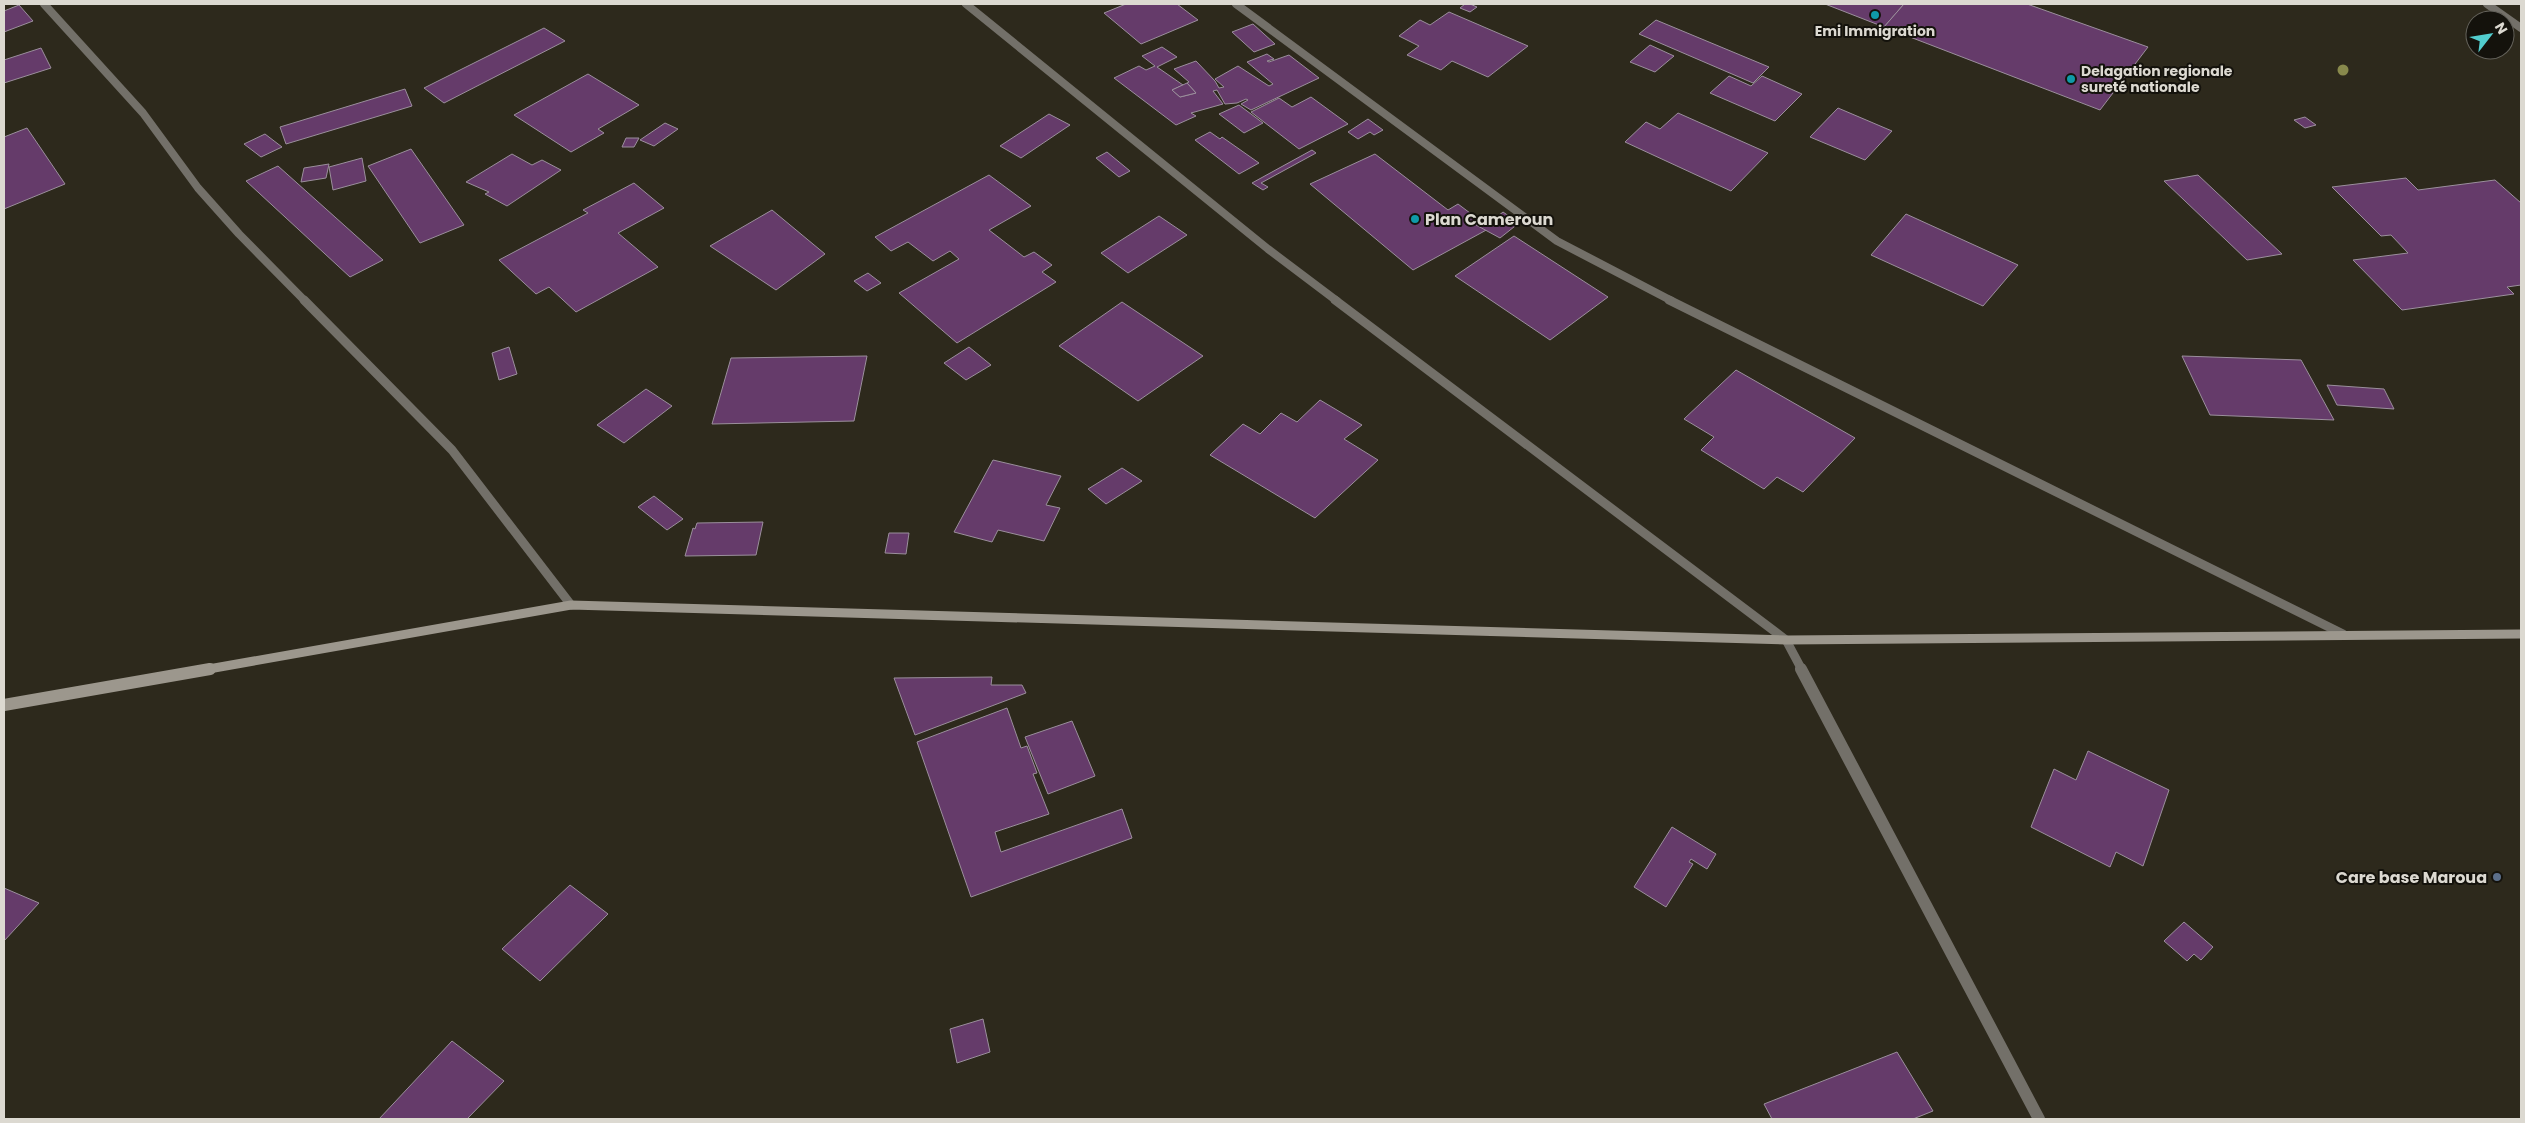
<svg xmlns="http://www.w3.org/2000/svg" width="2525" height="1123" font-family="Poppins,sans-serif">
<style>
.building{fill:#653b6a;stroke:#9b8f9c}
.lines{fill:none;stroke-linecap:round;stroke-linejoin:round}
.street-far2{stroke:#737069;stroke-width:8}
.street-far1{stroke:#737069;stroke-width:9}
.street{stroke:#737069;stroke-width:12}
.secondary-far1{stroke:#9c978d;stroke-width:9}
.secondary{stroke:#9c978d;stroke-width:12}
.tree{fill:#88894c}
.culture-dot{fill:#0f9aa8;stroke:#14120c;stroke-width:2}
.service-dot{fill:#5c6f8a;stroke:#14120c;stroke-width:2}
.labels{text-anchor:middle;dominant-baseline:central;stroke-width:4;stroke-linejoin:round;paint-order:stroke}
.far-poi-label{font-size:14px;font-weight:bold;fill:#dcd9d1;stroke:#14120c}
.poi-label{font-size:16px;font-weight:bold;fill:#dcd9d1;stroke:#14120c;text-anchor:start}
</style>
<rect width="100%" height="100%" fill="#2d291c"/>
<g class="building">
<polygon points="1126,4 1177,4 1198,20 1141,44 1104,13"/>
<polygon points="1465,4 1470,4 1477,7 1470,12 1460,8"/>
<polygon points="1825,4 1904,4 1884,27"/>
<polygon points="1904,4 2027,4 2148,47 2100,110 1884,27"/>
<polygon points="19,5 33,21 4,32 4,11"/>
<polygon points="1449,12 1528,46 1488,77 1452,61 1441,70 1407,55 1419,46 1399,36 1420,20 1430,25"/>
<polygon points="1656,20 1769,67 1753,83 1639,34"/>
<polygon points="1253,24 1275,44 1254,52 1232,32"/>
<polygon points="544,28 565,41 444,103 424,88"/>
<polygon points="1650,45 1674,56 1655,72 1630,62"/>
<polygon points="1162,47 1177,57 1157,67 1183,85 1172,90 1180,97 1196,93 1187,83 1189,82 1174,69 1196,61 1215,81 1219,88 1224,87 1215,79 1238,66 1269,86 1273,84 1247,62 1267,54 1274,59 1267,61 1269,62 1289,55 1319,78 1251,110 1241,104 1248,100 1246,99 1237,103 1225,104 1217,90 1213,91 1223,104 1191,113 1196,116 1176,125 1114,78 1139,66 1146,70 1155,66 1142,56"/>
<polygon points="41,48 51,68 4,83 4,60"/>
<polygon points="588,74 639,105 598,129 604,133 571,152 514,115"/>
<polygon points="1729,76 1751,86 1762,76 1802,94 1775,121 1710,93"/>
<polygon points="1187,83 1196,93 1180,97 1172,90"/>
<polygon points="405,89 412,106 286,144 280,127"/>
<polygon points="1311,97 1348,124 1299,149 1251,112 1279,98 1292,107"/>
<polygon points="1239,105 1263,123 1244,133 1219,114"/>
<polygon points="1838,108 1892,131 1865,160 1810,137"/>
<polygon points="1678,113 1768,153 1731,191 1625,142 1646,122 1660,129"/>
<polygon points="1049,114 1070,125 1021,158 1000,146"/>
<polygon points="2305,117 2316,125 2305,128 2294,120"/>
<polygon points="1368,119 1383,130 1374,135 1370,132 1358,139 1348,132"/>
<polygon points="665,123 678,129 654,146 640,140"/>
<polygon points="27,128 65,184 4,209 4,137"/>
<polygon points="1210,132 1220,139 1222,137 1259,163 1239,174 1195,140"/>
<polygon points="265,134 282,147 261,157 244,144"/>
<polygon points="626,138 639,138 634,147 622,147"/>
<polygon points="411,149 464,225 420,243 368,166"/>
<polygon points="1312,150 1316,153 1261,183 1268,187 1263,190 1252,183"/>
<polygon points="1107,152 1130,171 1119,177 1096,158"/>
<polygon points="512,154 532,165 542,160 561,170 507,206 485,194 489,192 466,182"/>
<polygon points="1375,154 1448,210 1458,204 1490,228 1413,270 1310,184"/>
<polygon points="362,158 366,181 333,190 329,167"/>
<polygon points="329,164 326,178 301,182 304,168"/>
<polygon points="278,166 383,260 350,277 246,181"/>
<polygon points="989,175 1031,206 989,230 1024,257 1034,252 1052,265 1042,272 1056,282 957,343 899,293 959,259 950,251 933,261 908,242 891,251 875,237"/>
<polygon points="2198,175 2282,254 2247,260 2164,181"/>
<polygon points="2406,178 2418,190 2495,180 2521,203 2521,285 2507,287 2514,294 2402,310 2353,260 2408,253 2391,235 2381,236 2332,187"/>
<polygon points="634,183 664,208 618,233 658,267 576,312 549,287 536,294 499,260 588,213 583,210"/>
<polygon points="772,210 825,254 776,290 710,246"/>
<polygon points="1503,212 1519,223 1500,238 1476,225 1489,217 1493,220"/>
<polygon points="1906,214 2018,265 1983,306 1871,255"/>
<polygon points="1159,216 1187,235 1128,273 1101,253"/>
<polygon points="1514,236 1608,297 1550,340 1455,276"/>
<polygon points="868,273 881,283 867,291 854,281"/>
<polygon points="1122,302 1203,356 1138,401 1059,346"/>
<polygon points="509,347 517,374 499,380 492,353"/>
<polygon points="969,347 991,365 966,380 944,363"/>
<polygon points="867,356 854,421 712,424 731,358"/>
<polygon points="2182,356 2301,360 2334,420 2210,415"/>
<polygon points="1736,370 1855,438 1803,492 1777,477 1764,489 1701,450 1714,437 1684,419"/>
<polygon points="2327,385 2384,389 2394,409 2337,405"/>
<polygon points="646,389 672,406 624,443 597,425"/>
<polygon points="1320,400 1362,425 1344,439 1378,460 1315,518 1210,455 1243,424 1260,434 1281,413 1297,422"/>
<polygon points="993,460 1061,476 1046,505 1060,508 1044,541 998,530 992,542 954,532"/>
<polygon points="1122,468 1142,481 1106,504 1088,489"/>
<polygon points="654,496 683,519 667,530 638,507"/>
<polygon points="763,522 756,555 685,556 693,528 695,529 697,523"/>
<polygon points="889,533 909,533 906,554 885,553"/>
<polygon points="992,677 991,685 1022,685 1026,693 915,735 894,678"/>
<polygon points="1007,708 1021,748 1027,746 1037,773 1033,774 1049,814 995,832 1001,852 1122,809 1132,838 971,897 917,742"/>
<polygon points="1072,721 1095,776 1048,794 1025,737"/>
<polygon points="2088,751 2169,790 2143,866 2116,852 2110,867 2031,827 2054,769 2076,780"/>
<polygon points="1672,827 1716,854 1707,869 1691,859 1689,862 1693,864 1666,907 1634,887"/>
<polygon points="570,885 608,914 540,981 502,949"/>
<polygon points="4,888 39,903 4,941"/>
<polygon points="2184,922 2213,947 2201,960 2194,954 2187,961 2164,941"/>
<polygon points="983,1019 990,1052 957,1063 950,1029"/>
<polygon points="452,1041 504,1081 467,1119 379,1119"/>
<polygon points="1897,1052 1933,1111 1913,1119 1772,1119 1764,1104"/>
</g>
<g class="lines">
<g class="street-far2">
<polyline points="44,4 143,113 198,188 239,234 305,301"/>
<polyline points="966,4 1268,249 1337,301"/>
<polyline points="1236,4 1557,241 1672,301"/>
<polyline points="2487,4 2521,28"/>
</g>
<g class="street-far1">
<polyline points="304,300 452,450 571,605"/>
<polyline points="1335,300 1786,640 1802,670"/>
<polyline points="1669,300 2343,634"/>
</g>
<polyline class="street" points="1801,669 2039,1119"/>
<polyline class="secondary-far1" points="203,670 571,605 1786,640 2521,634"/>
<polyline class="secondary" points="4,705 210,669"/>
</g>
<circle class="tree" cx="2343" cy="70" r="5.5"/>
<g class="culture-dot">
<circle cx="1875" cy="15" r="5"/>
<circle cx="2071" cy="79" r="5"/>
<circle cx="1415" cy="219" r="5"/>
</g>
<circle class="service-dot" cx="2497" cy="877" r="5"/>
<g class="labels">
<g class="far-poi-label">
<text x="1875" y="31">Emi Immigration</text>
<text x="2081" y="71" text-anchor="start">Delagation regionale<tspan x="2081" dy="16">sureté nationale</tspan></text>
</g>
<g class="poi-label">
<text x="1425" y="219">Plan Cameroun</text>
<text x="2487" y="877" text-anchor="end">Care base Maroua</text>
</g>
</g>
<rect width="2525" height="1123" fill="none" stroke="#dcd9d1" stroke-width="10"/>
<g transform="translate(2490 35) rotate(59)"><circle r="24" fill="#14120c" stroke="#64625b"/>
<path d="M0-4L9 19L0 12L-9 19Z" fill="#52cdce"/>
<text y="-8" font-size="14" font-weight="bold" text-anchor="middle" fill="#dcd9d1">N</text>
</g>
</svg>
